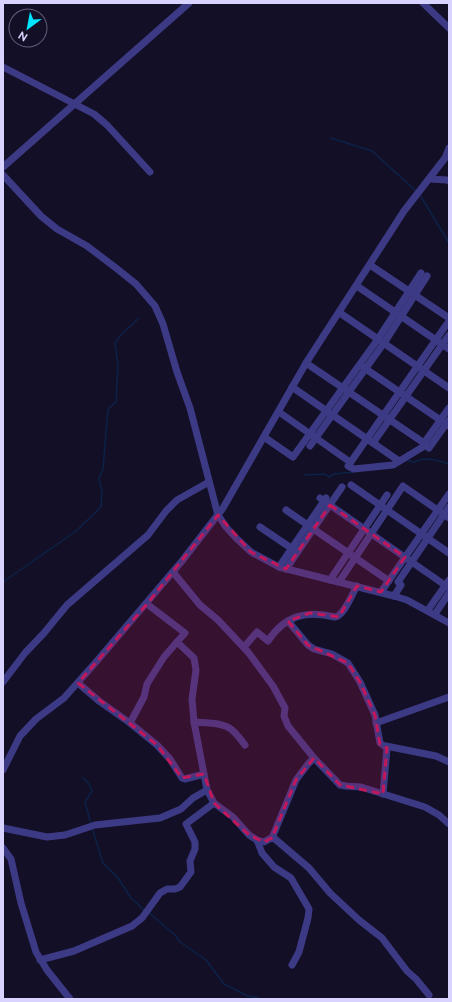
<svg xmlns="http://www.w3.org/2000/svg" width="452" height="1002" font-family="Raleway,sans-serif">
<style>
.lines{fill:none;stroke-linecap:round;stroke-linejoin:round}
.stream{stroke:#0c2248;stroke-width:1.5}
.minor{stroke:#3d3a85;stroke-width:7}
.marked{fill:#c2185b;fill-opacity:0.2;stroke:#c2185b;stroke-width:3;stroke-dasharray:8 5;stroke-linejoin:round}
</style>
<rect width="100%" height="100%" fill="#130f26"/>
<g class="lines">
<g class="stream">
<polyline points="331,138 372,151 416,191"/>
<polyline points="420,195 449,243"/>
<path d="M 406,460 C 420,465 413,460 424,459 C 432,459 441,461 449,464"/>
<polyline points="304,475 325,474 329,477 334,474 354,472"/>
<polyline points="3,582 76,531 101,507 102,491 99,479 103,469 108,409 116,402 118,365 115,343 121,335 138,319"/>
<polyline points="83,778 89,784 92,791 85,802 91,824"/>
<polyline points="92,828 103,863 118,878 131,898 144,910"/>
<polyline points="149,913 175,935 180,942 206,960 224,984 248,996 255,997 260,999"/>
</g>
<g class="minor">
<polyline points="423,3 449,28"/>
<polyline points="3,67 94,114 107,125 150,172"/>
<polyline points="3,167 189,3"/>
<polyline points="3,175 41,216 57,229 87,246 116,268 136,284 155,306 163,324 177,372 190,408 218,515 226,527 236,538 251,552 279,567 394,596 407,600 449,623"/>
<polyline points="430,179 447,180 449,181"/>
<polyline points="370,265 449,318"/>
<polyline points="357,286 449,349"/>
<polyline points="340,313 449,388"/>
<polyline points="306,363 424,443 429,448 449,420"/>
<polyline points="363,367 449,426"/>
<polyline points="292,387 399,461"/>
<polyline points="279,412 350,462"/>
<polyline points="264,437 293,457 378,339 421,273"/>
<polyline points="373,443 449,335"/>
<polyline points="424,443 449,408"/>
<polyline points="426,445 393,465 354,469 348,466 449,321"/>
<polyline points="310,446 384,343 427,276"/>
<polyline points="351,485 449,553"/>
<polyline points="320,498 449,588"/>
<polyline points="286,510 389,581"/>
<polyline points="260,527 294,550"/>
<polyline points="279,567 326,498"/>
<polyline points="286,569 342,487"/>
<polyline points="173,572 200,605 218,620 248,652 273,686 285,708 284,716 288,726 314,758 340,785 346,786 361,787 425,807 439,815 449,824"/>
<polyline points="330,580 387,495"/>
<polyline points="339,582 403,486 449,518"/>
<polyline points="381,592 449,494"/>
<polyline points="394,596 401,585 398,582 449,507"/>
<polyline points="147,604 185,633 177,642 194,658 196,670 192,699 194,722 207,790 214,803 233,817 249,835 257,840 264,842 271,838 275,839 309,868 330,893 359,920 382,938 407,971 416,979 429,995"/>
<polyline points="428,610 449,580"/>
<polyline points="435,614 449,593"/>
<polyline points="288,621 308,645 314,649 332,654 348,663 360,682 375,715 380,743 387,748 383,794"/>
<path d="M 244,647 L 257,632 L 268,641 C 285,615 307,610 335,617 C 344,616 352,594 357,586"/>
<polyline points="3,682 25,653 44,633 67,605 148,535 166,511 177,500 209,482"/>
<polyline points="78,683 99,701 130,723 157,745 170,759 182,778 185,779 204,774"/>
<path d="M 194,722 C 205,723 223,722 232,730 C 237,734 241,740 245,745"/>
<polyline points="130,723 144,697 147,684 164,657 177,642"/>
<polyline points="376,723 449,697"/>
<polyline points="386,746 436,756 449,762"/>
<polyline points="3,770 20,736 36,719 64,698 96,662 182,561 223,508 306,363 404,211 445,158 449,148"/>
<polyline points="3,828 47,837 65,835 95,825 160,818 181,809 193,798 207,790"/>
<polyline points="272,838 296,780 308,764 314,758"/>
<polyline points="257,840 262,853 274,867 291,878 309,909 308,918 299,952 292,965"/>
<polyline points="3,848 11,859 21,903 36,952 47,970 70,999"/>
<polyline points="40,960 74,951 132,926 142,918 160,893 167,889 175,889 180,887 191,872 190,861 195,849 195,842 186,824 214,803"/>
</g>
</g>
<path class="marked" d="M 330,505 L 405,557 L 381,592 L 357,586 L 339,617 L 310,613 L 288,621 L 308,645 L 348,663 L 360,682 L 375,715 L 380,744 L 387,748 L 383,794 L 340,785 L 314,758 L 296,780 L 272,838 L 264,842 L 249,835 L 214,803 L 204,774 L 182,778 L 157,745 L 78,683 L 147,604 L 218,515 L 251,552 L 286,569 Z"/>
<rect width="452" height="1002" fill="none" stroke="#d9d4ff" stroke-width="8"/>
<g transform="translate(28 28) rotate(212)"><circle r="19" fill="#130f26" stroke="#625e7d"/>
<path d="M0-3L7 15L0 10L-7 15Z" fill="#00e5ff"/>
<text y="-6" font-size="11" font-weight="bold" text-anchor="middle" fill="#d9d4ff">N</text>
</g>
</svg>
